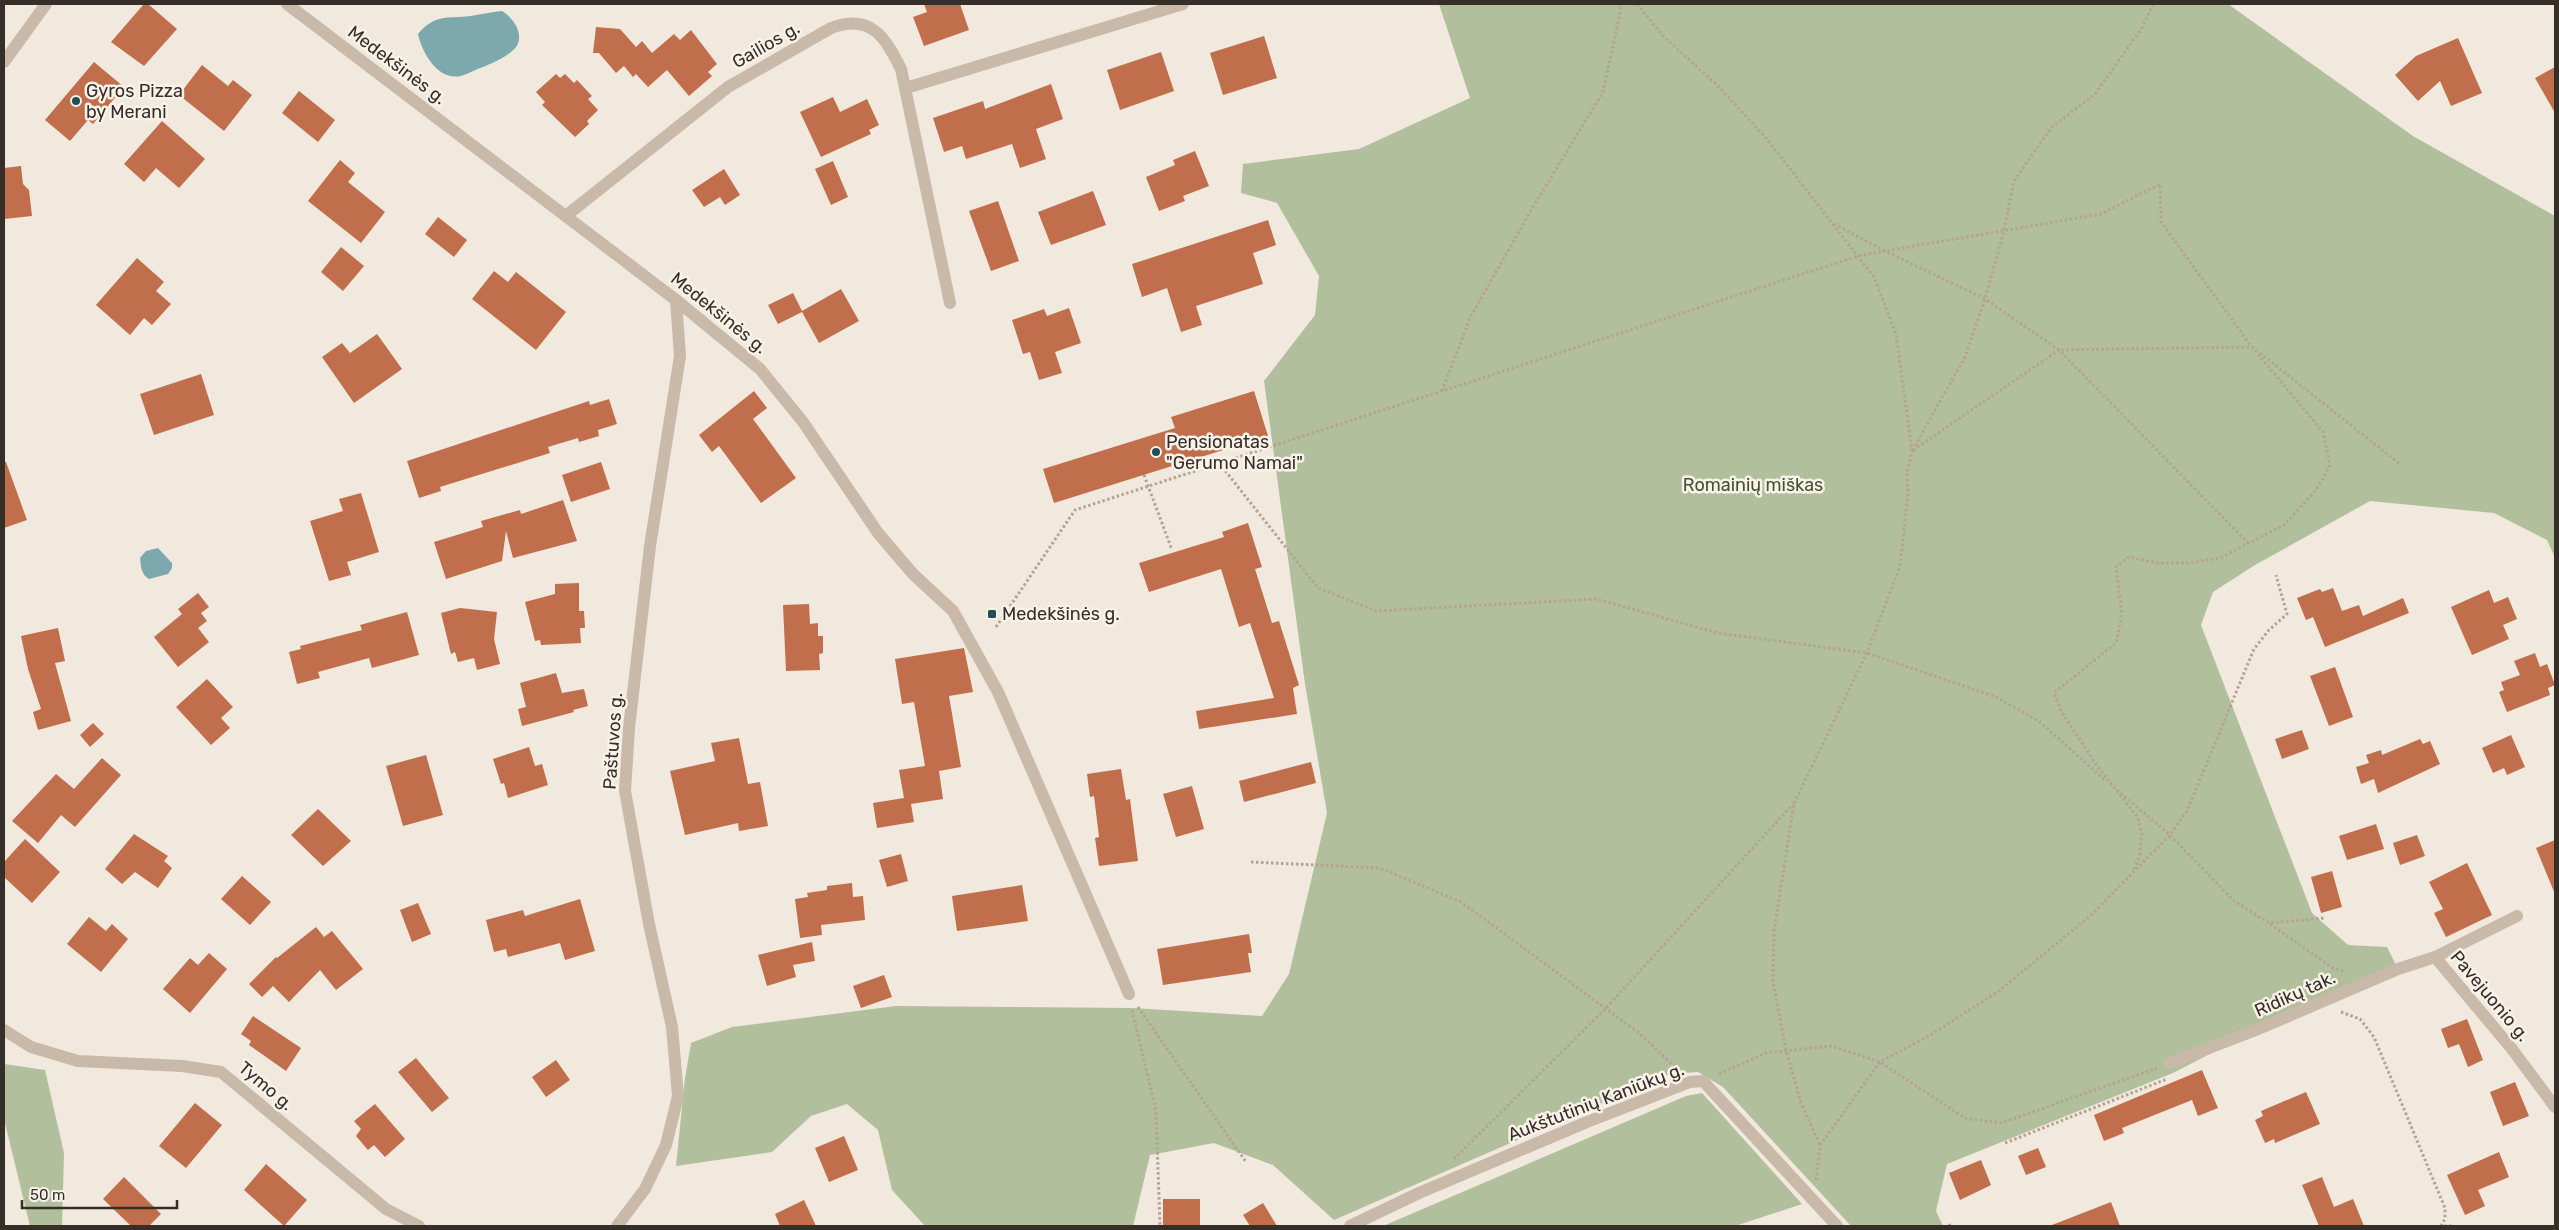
<svg xmlns="http://www.w3.org/2000/svg" width="2559" height="1230" font-family="Rubik,sans-serif">
<style>
.green{fill:#b2bf9d}
.water{fill:#7da8ad}
.building{fill:#c06e4b}
.lines{fill:none;stroke-linecap:round;stroke-linejoin:round}
.path{stroke:#b4a393;stroke-width:3;stroke-dasharray:2.5 2.5;stroke-linecap:butt}
.minor{stroke:#c9b9a9;stroke-width:12}
.tertiary{stroke:#c9b9a9;stroke-width:12}
.poi-dot{fill:#204f56;stroke:#f9f2e9;stroke-width:2}
.labels{text-anchor:middle;dominant-baseline:central;stroke-width:5;stroke-linejoin:round;paint-order:stroke}
.street-label{font-size:18px;fill:#362e29;stroke:#f9f2e9}
.poi-label{font-size:18px;fill:#362e29;stroke:#f9f2e9;text-anchor:start}
.park-label{font-size:18px;fill:#43532d;stroke:#f9f2e9}
</style>
<rect width="100%" height="100%" fill="#f1e9dd"/>
<g class="green">
<polygon points="1439,4 2228,4 2413,136 2555,216 2555,558 2547,540 2494,513 2370,501 2255,565 2213,592 2201,625 2312,913 2348,945 2387,947 2398,969 2256,1030 2173,1073 1947,1164 1936,1211 1943,1226 1851,1226 1723,1087 1698,1072 1669,1074 1334,1220 1273,1165 1214,1143 1150,1155 1133,1226 925,1226 892,1190 878,1130 847,1104 811,1116 772,1152 676,1166 685,1078 691,1043 732,1027 896,1006 1133,1008 1262,1016 1289,974 1327,813 1305,684 1264,381 1315,315 1319,276 1277,203 1241,193 1243,164 1359,149 1470,98"/>
<polygon points="4,1064 45,1070 64,1153 62,1226 30,1226 4,1119"/>
<polygon points="1702,1093 1802,1204 1735,1226 1383,1226 1686,1096"/>
</g>
<g class="water">
<path d="M 502,11 C 513,17 525,35 516,47 C 509,56 493,63 483,67 C 476,69 468,74 461,76 C 438,81 422,53 418,34 C 436,13 448,19 471,16 C 482,14 491,12 502,11 Z"/>
<path d="M 158,548 L 172,563 L 172,568 L 168,574 L 149,579 C 141,574 141,567 140,558 L 146,551 Z"/>
</g>
<g class="building">
<polygon points="144,4 148,4 177,29 144,66 111,42"/>
<polygon points="924,4 960,4 969,30 924,46 913,17 927,12"/>
<polygon points="596,27 620,29 636,47 642,41 652,53 674,34 680,40 691,30 717,64 708,72 712,76 689,96 667,70 648,87 636,74 633,77 624,66 616,73 599,53 593,53"/>
<polygon points="1264,36 1277,78 1223,95 1210,53"/>
<polygon points="2458,38 2482,93 2451,106 2440,81 2418,101 2395,75 2416,56"/>
<polygon points="1161,52 1174,91 1120,110 1107,70"/>
<polygon points="94,62 124,87 93,124 88,120 70,141 45,120"/>
<polygon points="202,65 228,86 233,80 252,95 224,131 179,95"/>
<polygon points="2555,67 2555,113 2535,78"/>
<polygon points="556,74 560,78 565,74 574,83 577,80 592,96 588,99 598,110 587,121 589,124 575,137 542,105 545,102 536,92"/>
<polygon points="1051,84 1063,119 1036,129 1046,159 1020,168 1012,144 966,159 962,146 944,152 933,118 983,101 985,109"/>
<polygon points="299,91 335,120 318,142 282,113"/>
<polygon points="833,97 840,112 867,99 879,125 869,130 871,134 821,157 800,112"/>
<polygon points="162,121 205,159 179,188 156,168 144,182 124,164"/>
<polygon points="1195,151 1209,186 1183,196 1185,201 1159,211 1146,177 1175,165 1173,160"/>
<polygon points="340,160 355,173 348,182 385,212 361,243 308,201"/>
<polygon points="833,161 848,197 831,205 815,169"/>
<polygon points="21,166 23,184 29,190 32,216 4,219 4,168"/>
<polygon points="724,169 740,195 725,205 720,197 704,207 692,190"/>
<polygon points="1093,191 1106,225 1051,245 1038,212"/>
<polygon points="998,201 1019,261 991,271 969,211"/>
<polygon points="438,217 467,240 454,257 425,234"/>
<polygon points="1268,220 1276,245 1253,253 1263,284 1196,306 1202,325 1181,332 1167,288 1142,297 1132,264"/>
<polygon points="341,247 364,266 343,291 321,272"/>
<polygon points="137,258 164,282 156,291 171,304 152,325 144,318 130,335 96,305"/>
<polygon points="494,271 508,282 516,272 566,312 536,350 472,299"/>
<polygon points="841,289 859,321 819,343 802,312 778,324 768,305 793,293 802,311"/>
<polygon points="1069,308 1081,343 1055,352 1062,373 1039,380 1030,352 1023,354 1012,320 1044,309 1047,316"/>
<polygon points="377,334 402,369 354,403 322,357 342,343 350,353"/>
<polygon points="201,374 214,415 154,435 140,394"/>
<polygon points="754,391 767,408 753,419 796,478 761,503 719,446 712,452 699,435"/>
<polygon points="1254,391 1268,436 1054,503 1043,469 1175,428 1171,417"/>
<polygon points="609,399 617,424 598,430 599,436 579,442 578,438 548,447 550,453 440,487 441,491 419,498 407,461 589,401 590,405"/>
<polygon points="4,462 6,462 27,520 4,528"/>
<polygon points="601,462 610,489 571,502 562,475"/>
<polygon points="361,493 379,552 347,562 351,575 329,581 310,521 343,511 339,499"/>
<polygon points="563,500 577,541 513,558 506,531 502,561 446,579 434,542 483,527 481,521 520,510 521,514"/>
<polygon points="1248,523 1262,567 1255,569 1272,623 1279,621 1299,685 1293,688 1297,714 1199,729 1196,711 1274,698 1250,623 1239,627 1221,569 1149,592 1139,563 1224,537 1222,532"/>
<polygon points="579,583 579,611 584,611 585,628 580,628 581,643 541,645 540,640 535,641 525,602 555,594 555,584"/>
<polygon points="2333,588 2342,611 2359,605 2363,616 2403,598 2409,613 2325,647 2313,617 2306,620 2297,598 2320,589 2322,592"/>
<polygon points="2489,590 2494,603 2508,597 2517,619 2503,625 2509,639 2472,655 2451,607"/>
<polygon points="198,593 209,607 201,613 207,621 198,628 209,642 178,667 154,637 182,614 178,609"/>
<polygon points="809,604 810,624 818,623 818,636 823,636 823,653 819,654 820,670 786,671 783,605"/>
<polygon points="460,608 497,612 494,639 500,664 477,670 474,658 458,662 455,652 451,654 441,613"/>
<polygon points="407,612 419,655 372,668 369,658 318,672 320,678 297,684 289,652 301,649 300,646 362,630 360,625"/>
<polygon points="58,628 65,661 55,663 71,721 38,730 33,712 41,709 28,669 21,636"/>
<polygon points="964,648 973,692 949,696 961,767 939,771 943,799 911,804 914,822 877,828 873,803 904,798 899,770 925,766 914,702 902,704 895,659"/>
<polygon points="2535,653 2540,667 2547,664 2555,685 2548,688 2550,695 2507,712 2499,692 2504,690 2501,682 2520,675 2514,661"/>
<polygon points="2335,667 2353,717 2329,726 2310,676"/>
<polygon points="556,673 562,693 584,689 588,706 573,710 574,712 522,726 518,709 526,707 520,683"/>
<polygon points="207,679 233,707 221,718 230,728 211,745 176,707"/>
<polygon points="93,723 104,734 90,747 80,735"/>
<polygon points="2302,730 2309,749 2282,759 2275,739"/>
<polygon points="2511,735 2525,767 2507,775 2504,768 2493,773 2482,748"/>
<polygon points="739,738 748,784 760,782 768,826 739,831 738,823 685,835 670,771 715,761 711,743"/>
<polygon points="2420,739 2423,744 2430,741 2440,764 2378,793 2374,779 2361,784 2356,767 2369,763 2366,755 2381,750 2382,755"/>
<polygon points="529,747 535,766 542,764 548,785 508,798 504,783 501,784 493,759"/>
<polygon points="426,755 443,815 403,826 386,766"/>
<polygon points="102,758 121,775 75,827 61,815 38,843 12,821 56,774 74,789"/>
<polygon points="1311,762 1316,783 1244,802 1239,781"/>
<polygon points="1121,769 1126,800 1130,799 1138,861 1099,866 1095,838 1099,837 1094,796 1090,797 1087,774"/>
<polygon points="1192,786 1204,829 1176,837 1163,794"/>
<polygon points="318,809 351,841 323,866 291,835"/>
<polygon points="2376,824 2384,849 2347,860 2339,836"/>
<polygon points="134,834 168,856 164,861 172,868 158,888 135,872 122,884 105,869"/>
<polygon points="2417,835 2425,856 2400,865 2393,843"/>
<polygon points="25,839 60,872 32,903 4,877 4,862"/>
<polygon points="2555,840 2555,894 2536,848"/>
<polygon points="901,854 908,881 887,887 879,860"/>
<polygon points="2467,863 2492,915 2446,937 2434,913 2443,909 2429,882"/>
<polygon points="2332,871 2342,907 2321,913 2311,877"/>
<polygon points="242,876 271,902 250,925 221,899"/>
<polygon points="852,883 853,897 863,896 865,920 821,925 822,935 800,938 795,899 808,897 807,893 827,890 827,886"/>
<polygon points="1022,885 1028,921 957,931 952,896"/>
<polygon points="580,899 595,951 565,960 560,943 508,957 506,949 494,952 486,920 523,910 525,916"/>
<polygon points="418,903 431,934 412,942 400,910"/>
<polygon points="89,917 106,931 112,924 128,939 101,972 67,944"/>
<polygon points="316,927 324,937 332,931 363,969 336,990 320,970 289,1002 273,986 262,997 249,984 276,957 277,958"/>
<polygon points="1249,934 1252,953 1248,953 1251,972 1163,985 1157,949"/>
<polygon points="812,942 815,961 793,965 796,977 767,986 758,955"/>
<polygon points="209,953 227,969 190,1013 163,989 190,958 198,965"/>
<polygon points="884,975 892,997 861,1008 853,986"/>
<polygon points="253,1016 301,1048 286,1071 249,1045 251,1041 241,1034"/>
<polygon points="2467,1019 2483,1060 2468,1067 2459,1044 2448,1048 2441,1029"/>
<polygon points="416,1058 449,1098 432,1112 398,1072"/>
<polygon points="556,1060 570,1080 546,1097 532,1077"/>
<polygon points="2202,1070 2218,1108 2198,1116 2192,1100 2122,1128 2124,1133 2104,1141 2094,1115"/>
<polygon points="2515,1082 2529,1116 2503,1126 2490,1092"/>
<polygon points="2306,1092 2320,1124 2275,1143 2274,1139 2265,1143 2255,1120 2263,1116 2261,1111"/>
<polygon points="195,1103 222,1125 186,1168 159,1146"/>
<polygon points="375,1104 405,1139 385,1157 374,1145 368,1150 356,1136 361,1129 354,1121"/>
<polygon points="844,1136 858,1170 829,1182 815,1148"/>
<polygon points="2038,1148 2046,1167 2026,1175 2018,1156"/>
<polygon points="2499,1152 2509,1177 2478,1190 2485,1206 2465,1215 2447,1175"/>
<polygon points="1981,1160 1991,1185 1960,1200 1949,1173"/>
<polygon points="266,1164 307,1200 284,1226 244,1190"/>
<polygon points="124,1177 161,1214 149,1226 131,1226 103,1199"/>
<polygon points="2322,1177 2334,1207 2353,1199 2364,1226 2319,1226 2302,1185"/>
<rect x="1163" y="1199" width="37" height="27"/>
<polygon points="804,1200 816,1226 780,1226 775,1214"/>
<polygon points="2111,1202 2120,1226 2052,1226 2052,1225"/>
<polygon points="1263,1203 1277,1226 1250,1226 1243,1215"/>
</g>
<g class="lines">
<g class="path">
<polyline points="1637,4 1664,37 1717,85 1766,138 1874,277 1896,334 1912,451 1907,474 1908,494 1900,566 1867,653 1794,803 1774,931 1773,981 1786,1050 1801,1103 1820,1145"/>
<polyline points="2153,4 2142,28 2095,94 2051,128 2014,181 2004,231 1985,299 1965,357 1912,451 2059,350 2249,544"/>
<polyline points="1834,224 1885,251 2101,214 2160,184 2161,222 2251,346"/>
<polyline points="2260,353 2401,465"/>
<polyline points="1442,391 1471,316 1533,207 1603,92 1622,4"/>
<polyline points="1219,463 1318,588 1376,611 1596,599 1718,633 1867,653 1996,697 2040,722 2106,781"/>
<polyline points="1144,475 1172,550"/>
<polyline points="996,627 1075,510 1858,256 1885,251 1985,299 2059,350 2252,347 2323,432 2330,465 2317,489 2284,525 2220,558 2187,563 2157,563 2129,557 2116,567 2122,614 2116,643 2054,693 2061,711 2098,767 2138,818 2142,834 2139,857 2133,872"/>
<polyline points="2117,790 2170,835 2234,901 2269,923 2325,918"/>
<polyline points="1251,862 1380,868 1461,902 1639,1033 1677,1069"/>
<polyline points="2270,924 2333,968 2346,972"/>
<polyline points="1138,1007 1246,1162"/>
<polyline points="1132,1010 1156,1111 1160,1226"/>
<polyline points="2341,1012 2360,1019 2374,1037 2445,1208 2445,1219 2441,1226"/>
<polyline points="1719,1074 1766,1053 1831,1046 1880,1062 1965,1118 2001,1123 2157,1068"/>
<polyline points="2005,1143 2167,1079"/>
<polyline points="1454,1159 1606,1008 1793,804"/>
<polyline points="1816,1180 1820,1145 1880,1062 1932,1034 1999,991 2091,915 2170,835 2187,811 2254,649 2269,630 2287,614 2276,575"/>
<polyline points="1949,1224 1950,1226"/>
<polyline points="2444,1226 2454,1226"/>
</g>
<g class="minor">
<polyline points="4,62 46,4"/>
<polyline points="906,88 1183,4"/>
<path d="M 567,215 L 728,87 L 831,28 C 871,13 885,37 901,69 L 950,303"/>
<polyline points="676,300 760,369 803,422 878,533 913,574 953,611 998,692 1129,994"/>
<polyline points="2517,916 2435,957 2512,1049 2555,1107"/>
<polyline points="4,1030 31,1047 78,1061 182,1066 221,1072 386,1209 419,1226"/>
<polyline points="2170,1063 2256,1030 2398,969 2435,957"/>
</g>
<g class="tertiary">
<polyline points="287,4 676,300 680,356 650,546 629,728 625,791 649,924 672,1027 678,1096 666,1145 645,1189 617,1226"/>
<polyline points="1350,1226 1419,1193 1587,1122 1690,1082 1703,1081 1837,1226"/>
</g>
</g>
<g class="poi-dot">
<circle cx="76" cy="101" r="5"/>
<circle cx="1156" cy="452" r="5"/>
<rect x="987" y="609" width="10" height="10" rx="2.5"/>
</g>
<g class="labels">
<g class="street-label">
<text transform="translate(766 45) rotate(-30)">Gailios g.</text>
<text transform="translate(397 65) rotate(37)">Medekšinės g.</text>
<text transform="translate(719 313) rotate(39)">Medekšinės g.</text>
<text transform="translate(613 741) rotate(-86)">Paštuvos g.</text>
<text transform="translate(2295 994) rotate(-24)">Ridikų tak.</text>
<text transform="translate(2490 996) rotate(50)">Pavejuonio g.</text>
<text transform="translate(266 1086) rotate(40)">Tymo g.</text>
<text transform="translate(1596 1102) rotate(-21)">Aukštutinių Kaniūkų g.</text>
</g>
<g class="poi-label">
<text x="86" y="91">Gyros Pizza<tspan x="86" dy="21">by Merani</tspan></text>
<text x="1166" y="442">Pensionatas<tspan x="1166" dy="21">"Gerumo Namai"</tspan></text>
<text x="1002" y="614">Medekšinės g.</text>
</g>
<g class="park-label">
<text x="1753" y="485">Romainių miškas</text>
</g>
</g>
<rect width="2559" height="1230" fill="none" stroke="#362e29" stroke-width="10"/>
<path d="M22 1200v8h155v-8" fill="none" stroke="#362e29" stroke-width="2.5"/>
<text x="30" y="1200" font-size="15" fill="#362e29" stroke="#f9f2e9" stroke-width="4" paint-order="stroke">50 m</text>
</svg>
